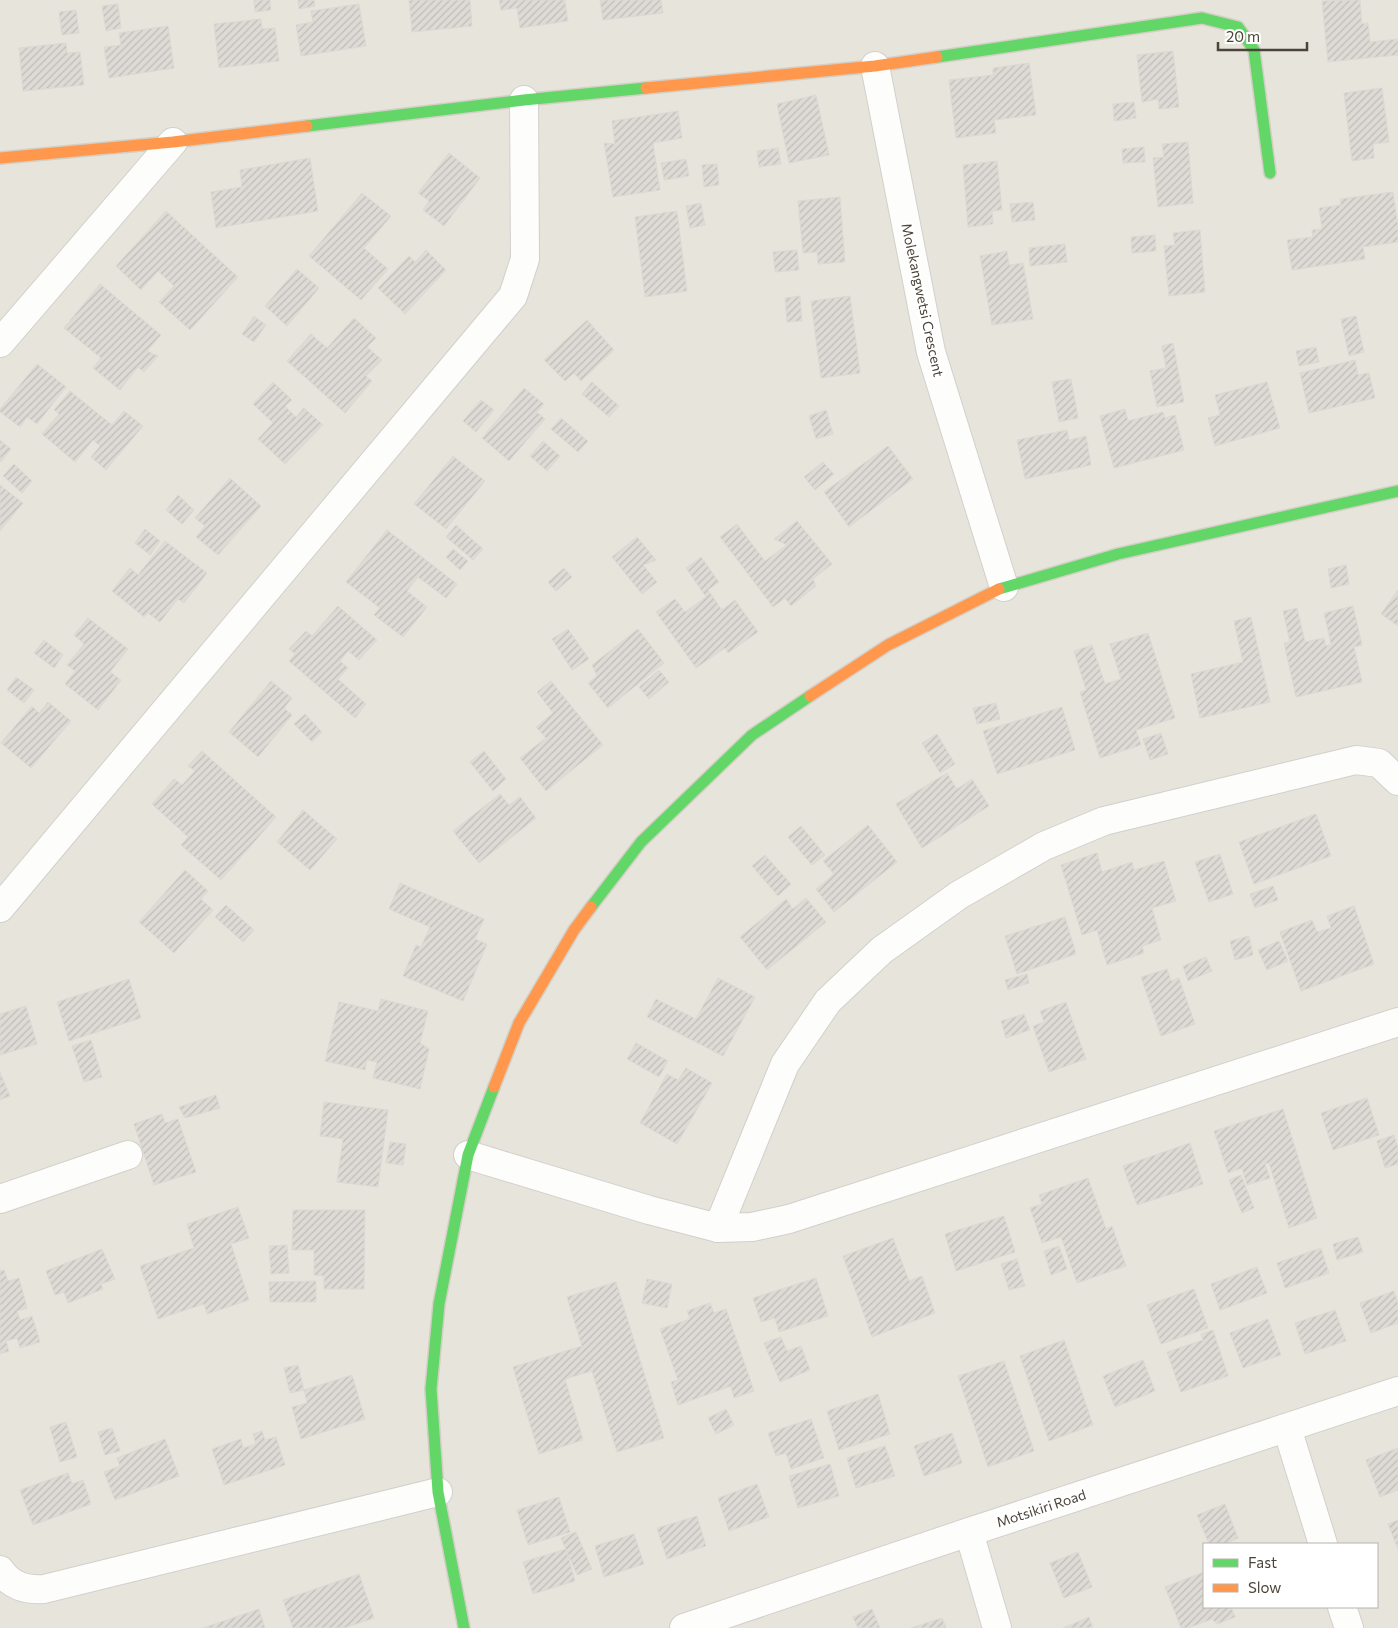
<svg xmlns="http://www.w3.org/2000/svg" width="1398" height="1628" font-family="Commissioner,sans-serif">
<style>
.residential{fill:#e7e4dc;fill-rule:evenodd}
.building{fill:url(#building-hatch);stroke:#dcd9d4}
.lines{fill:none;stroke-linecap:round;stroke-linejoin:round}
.street-casing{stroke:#d2d0cb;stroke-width:30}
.fast-casing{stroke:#d3cfc5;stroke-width:14}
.slow-casing{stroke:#d3cfc5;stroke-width:14}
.street{stroke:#fdfdfc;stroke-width:28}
.fast{stroke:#63d668;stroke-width:11}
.slow{stroke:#ff974d;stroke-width:11}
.labels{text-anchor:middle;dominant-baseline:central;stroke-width:5;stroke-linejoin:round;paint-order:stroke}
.street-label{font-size:14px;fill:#4b4439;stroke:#fff}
</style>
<defs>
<pattern id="building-hatch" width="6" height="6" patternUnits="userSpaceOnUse" patternTransform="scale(1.25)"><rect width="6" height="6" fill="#dedbd6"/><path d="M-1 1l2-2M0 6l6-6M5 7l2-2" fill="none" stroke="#c0bdb8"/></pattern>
</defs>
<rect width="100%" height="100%" fill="#f4f2ee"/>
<path class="residential" d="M 0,0 L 1398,0 L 1398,1628 L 0,1628 ZM 1204,1544 L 1377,1544 L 1377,1607 L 1204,1607 Z"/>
<g class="building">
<polygon points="254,0 270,0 271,10 255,12"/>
<polygon points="298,0 314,0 315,6 299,9"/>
<polygon points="409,0 470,0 472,26 412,32"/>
<polygon points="499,0 565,0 568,21 520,28 517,8 501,10"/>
<polygon points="600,0 661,0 663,13 603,20"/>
<polygon points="1360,0 1362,24 1368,23 1370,42 1398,39 1398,55 1328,62 1322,1"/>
<polygon points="118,4 121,28 106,31 102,6"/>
<polygon points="359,4 366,46 301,56 296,25 313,22 311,11"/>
<polygon points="76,10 79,33 62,35 59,12"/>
<polygon points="261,19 262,29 275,28 279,61 219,68 214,24"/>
<polygon points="168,26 174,68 109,78 104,47 121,45 119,33"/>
<polygon points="66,43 67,53 80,52 84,85 23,91 19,48"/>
<polygon points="1173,51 1179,107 1159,109 1158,99 1142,102 1137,55"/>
<polygon points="1029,63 1036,115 994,120 996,133 956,138 949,80 993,75 993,68"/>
<polygon points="1382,88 1389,142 1373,144 1374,158 1352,161 1344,93"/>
<polygon points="816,95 829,155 789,163 777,104"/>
<polygon points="1134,102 1136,118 1114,121 1113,104"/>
<polygon points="678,111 682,138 653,143 660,190 613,197 604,143 615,144 612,121"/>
<polygon points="1188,142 1193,203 1158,207 1153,158 1164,157 1162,144"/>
<polygon points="1144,147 1145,162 1123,163 1122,149"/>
<polygon points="778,148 781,164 759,167 757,151"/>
<polygon points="449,153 480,178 444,226 423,210 429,201 418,193"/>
<polygon points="310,158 318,211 216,228 211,192 242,187 240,170"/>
<polygon points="686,159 689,176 664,180 661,163"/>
<polygon points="997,161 1002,210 992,211 993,224 968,227 963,165"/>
<polygon points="717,164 719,185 704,187 702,165"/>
<polygon points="1393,192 1398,227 1398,242 1363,247 1365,259 1292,270 1287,240 1313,237 1312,230 1322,229 1319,208 1341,205 1340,199"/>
<polygon points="362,193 391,216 364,248 388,269 361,300 309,256"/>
<polygon points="840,197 845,262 818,264 817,252 803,253 798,201"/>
<polygon points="1033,202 1035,220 1012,222 1010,204"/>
<polygon points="701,203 705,225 690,228 686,206"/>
<polygon points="166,211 238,277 190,330 159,302 174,286 158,271 141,290 116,266"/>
<polygon points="677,211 687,291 645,297 635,217"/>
<polygon points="1200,230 1205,292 1169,296 1164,246 1175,245 1173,233"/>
<polygon points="1155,235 1156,251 1132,253 1131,237"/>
<polygon points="1065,244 1067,262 1030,266 1029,248"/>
<polygon points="426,250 446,270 405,314 378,288 409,256 415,262"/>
<polygon points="797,250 799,270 775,272 773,252"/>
<polygon points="1007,251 1009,265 1023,263 1033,319 992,325 980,256"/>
<polygon points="297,269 319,288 287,326 265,306"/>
<polygon points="100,284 161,335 147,351 158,356 144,372 138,367 120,390 93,368 101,358 64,328"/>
<polygon points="800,296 802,321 787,322 785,298"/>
<polygon points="850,296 860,373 821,378 811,301"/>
<polygon points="254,316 266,325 254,342 242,334"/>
<polygon points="1356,316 1364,352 1349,356 1341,319"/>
<polygon points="354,318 376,338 367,347 382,360 366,376 372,381 345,413 287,361 311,334 327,348"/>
<polygon points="587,320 614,350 581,381 574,373 565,381 544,360"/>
<polygon points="1173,343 1184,402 1157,407 1150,371 1166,368 1162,346"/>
<polygon points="1316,347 1319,362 1299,366 1296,351"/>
<polygon points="1355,360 1358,375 1369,373 1375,398 1309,413 1300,373"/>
<polygon points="37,364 66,387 37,424 27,417 20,427 0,412 0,409"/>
<polygon points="1071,379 1078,418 1059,422 1052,382"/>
<polygon points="273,382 292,400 285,406 296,417 304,408 323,425 285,464 258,439 273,423 253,404"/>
<polygon points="592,382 619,406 609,417 582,394"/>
<polygon points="1267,382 1280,428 1215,446 1208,418 1220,415 1215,395"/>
<polygon points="524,388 544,404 537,412 545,419 509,461 482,438"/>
<polygon points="70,391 112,425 124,411 143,426 106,470 91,457 100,446 93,440 75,462 42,434 59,414 54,410"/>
<polygon points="481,400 494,410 476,432 463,421"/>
<polygon points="1125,409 1128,421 1163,412 1165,418 1175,415 1184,450 1114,468 1100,416"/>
<polygon points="826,410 833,434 816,439 809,416"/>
<polygon points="561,418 588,441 578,452 551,429"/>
<polygon points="1067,430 1069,440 1086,436 1091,465 1025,479 1017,440"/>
<polygon points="0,440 11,449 1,462 0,461"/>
<polygon points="543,441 560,456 547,471 530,456"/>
<polygon points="888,446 913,479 849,527 824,492"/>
<polygon points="453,456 485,481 446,529 414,504"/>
<polygon points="823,462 834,474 815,490 804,477"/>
<polygon points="14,464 32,481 22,493 3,476"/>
<polygon points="230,478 261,506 218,555 196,537 205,526 195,518"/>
<polygon points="0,485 23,503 0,531"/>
<polygon points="178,495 194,510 182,524 166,510"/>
<polygon points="797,521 832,564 813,579 816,586 791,606 785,598 773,607 720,537 737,524 765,561 787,545 774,539"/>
<polygon points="456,525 483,549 473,560 446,537"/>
<polygon points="145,529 160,541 150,555 135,543"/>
<polygon points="387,530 457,584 446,598 418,577 407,591 427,607 403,637 374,615 380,608 346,582"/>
<polygon points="637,537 656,560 643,565 657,582 642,594 612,557"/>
<polygon points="165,541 207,573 184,603 178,599 160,622 148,613 144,617 112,591 130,568 138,575"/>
<polygon points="453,549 468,561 460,570 446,557"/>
<polygon points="701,557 719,582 708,590 722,610 735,600 758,632 728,653 725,648 696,668 656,612 675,599 685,612 706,597 686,568"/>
<polygon points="1346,565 1349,584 1331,588 1328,569"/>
<polygon points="564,568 572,577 556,591 548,582"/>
<polygon points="1398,590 1398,626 1381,614"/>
<polygon points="338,606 377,640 359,660 348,651 340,661 348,668 338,679 366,704 355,718 289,661 295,654 289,649 306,631 312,636"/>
<polygon points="1353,606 1362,645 1354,647 1362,682 1296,697 1284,643 1290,642 1283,611 1297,608 1305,642 1324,638 1326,646 1331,644 1324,613"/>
<polygon points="1251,617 1270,702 1200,718 1191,674 1243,662 1234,621"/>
<polygon points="88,618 128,649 110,672 121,680 98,710 65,684 75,671 67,665 84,644 74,635"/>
<polygon points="568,629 589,659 572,670 552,639"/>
<polygon points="638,629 664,663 608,708 588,683 597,676 592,665"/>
<polygon points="1148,633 1175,718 1136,730 1141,745 1100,758 1080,692 1086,690 1074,651 1092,645 1105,684 1121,679 1110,644"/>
<polygon points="44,640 63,655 54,668 34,653"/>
<polygon points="659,670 669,682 649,699 639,687"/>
<polygon points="16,677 34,690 24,703 7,690"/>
<polygon points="271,681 292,698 284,708 292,715 258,757 229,732"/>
<polygon points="551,681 603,745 546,791 520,758 546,738 536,727 553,713 537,692"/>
<polygon points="48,702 71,721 31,768 1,743 32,706 39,713"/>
<polygon points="996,703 1000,719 977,724 973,708"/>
<polygon points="1062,707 1075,750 997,774 983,731"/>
<polygon points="305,714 322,732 312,742 294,724"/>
<polygon points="1161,733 1168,754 1150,760 1143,739"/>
<polygon points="937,734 955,764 940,773 922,743"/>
<polygon points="202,751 276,817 221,880 181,845 188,837 152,804 174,779 182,785 195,771 188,766"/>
<polygon points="484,751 506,779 493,791 470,762"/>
<polygon points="947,773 957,789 972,779 989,806 922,848 896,804"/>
<polygon points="500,794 509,805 520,797 536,818 479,863 453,831"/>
<polygon points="303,810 337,839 310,870 277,842"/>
<polygon points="1316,814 1331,856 1254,884 1239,842"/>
<polygon points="868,825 897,862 834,912 816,889 834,874 823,861"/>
<polygon points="801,826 825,855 812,865 788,837"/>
<polygon points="1097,853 1102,872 1132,862 1134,870 1164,861 1176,901 1152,908 1161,940 1142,946 1144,953 1107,965 1097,930 1082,935 1061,865"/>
<polygon points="1220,854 1233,894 1209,902 1195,862"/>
<polygon points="765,855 791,884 778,896 752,866"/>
<polygon points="185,870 208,891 201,899 213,910 174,953 139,922"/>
<polygon points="400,883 484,919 475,939 487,944 463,1001 403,976 416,945 421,947 430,927 389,909"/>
<polygon points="1273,886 1278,900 1255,908 1250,894"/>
<polygon points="806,898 826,922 767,970 740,937 786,899 793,909"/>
<polygon points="226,905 254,930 243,942 215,917"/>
<polygon points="1354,906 1374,964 1301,991 1280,932 1312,920 1317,932 1331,928 1327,916"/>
<polygon points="1065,917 1076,954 1017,974 1005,936"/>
<polygon points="1249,936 1253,955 1235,960 1230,941"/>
<polygon points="1279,941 1288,961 1267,970 1258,950"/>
<polygon points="1206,957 1212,971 1188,981 1183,966"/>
<polygon points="1167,969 1171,981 1179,978 1195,1024 1161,1036 1141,977"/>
<polygon points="1027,974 1029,983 1008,990 1005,980"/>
<polygon points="718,978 755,997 723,1056 647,1017 656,999 696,1019"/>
<polygon points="129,979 141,1018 69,1041 57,1002"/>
<polygon points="381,999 428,1011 420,1043 429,1049 420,1089 373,1078 377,1062 367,1060 365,1070 325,1061 339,1002 378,1011"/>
<polygon points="1066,1002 1086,1059 1049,1072 1033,1026 1044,1022 1040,1011"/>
<polygon points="26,1006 37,1044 0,1055 0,1014"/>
<polygon points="1024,1014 1030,1030 1006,1038 1001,1021"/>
<polygon points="91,1040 102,1077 84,1082 72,1046"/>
<polygon points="636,1043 668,1061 659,1077 627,1059"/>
<polygon points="686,1068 712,1083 677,1144 640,1123 667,1074 678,1080"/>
<polygon points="0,1072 10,1096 0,1100"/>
<polygon points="216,1095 220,1108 185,1118 179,1107"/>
<polygon points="1367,1098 1379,1135 1333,1150 1321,1113"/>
<polygon points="324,1102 388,1110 378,1187 337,1182 343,1139 320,1136"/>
<polygon points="1283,1109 1317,1218 1289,1228 1269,1163 1265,1164 1270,1178 1247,1185 1242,1168 1228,1173 1214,1131"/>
<polygon points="162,1114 165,1123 178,1119 196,1172 154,1185 134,1124"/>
<polygon points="1394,1135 1398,1148 1398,1164 1385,1168 1377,1141"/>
<polygon points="390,1142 406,1144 403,1165 386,1163"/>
<polygon points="1190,1143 1203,1184 1137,1205 1123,1166"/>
<polygon points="1241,1175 1254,1208 1242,1213 1229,1180"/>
<polygon points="1088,1178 1106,1229 1112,1226 1126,1266 1077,1283 1061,1237 1042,1243 1030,1208 1042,1204 1039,1195"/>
<polygon points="238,1207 249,1238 231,1244 249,1300 207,1314 204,1304 158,1319 140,1266 194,1248 187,1224"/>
<polygon points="293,1210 365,1210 364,1289 324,1289 324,1276 314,1275 314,1250 292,1250"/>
<polygon points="1004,1216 1015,1252 956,1271 945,1234"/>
<polygon points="1358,1237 1363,1252 1337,1260 1333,1244"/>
<polygon points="893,1238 909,1281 922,1276 935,1313 872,1337 843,1256"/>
<polygon points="287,1245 289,1273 271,1274 269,1246"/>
<polygon points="1059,1246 1067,1269 1051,1275 1044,1251"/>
<polygon points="1321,1248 1329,1273 1285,1288 1277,1263"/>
<polygon points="102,1249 115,1279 101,1284 103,1289 68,1303 64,1292 55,1295 46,1271"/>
<polygon points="1017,1259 1025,1286 1009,1290 1001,1264"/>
<polygon points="1257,1267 1267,1293 1220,1310 1211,1284"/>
<polygon points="4,1270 8,1281 19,1278 27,1308 17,1311 20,1320 32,1316 40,1342 20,1348 17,1338 6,1341 9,1351 0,1354 0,1271"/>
<polygon points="816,1278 828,1316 779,1332 775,1318 761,1322 753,1298"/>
<polygon points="647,1279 672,1284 667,1308 642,1303"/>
<polygon points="316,1281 316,1302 270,1302 269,1282"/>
<polygon points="616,1282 664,1438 617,1452 592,1371 565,1379 583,1440 539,1454 513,1367 582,1346 567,1297"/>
<polygon points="1194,1289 1208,1328 1161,1344 1147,1305"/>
<polygon points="1394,1291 1398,1303 1398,1323 1371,1333 1360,1303"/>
<polygon points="710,1303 714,1313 726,1309 754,1391 734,1398 731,1386 678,1405 671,1382 678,1380 660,1329 690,1319 687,1311"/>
<polygon points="1335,1310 1346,1341 1305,1354 1295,1323"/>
<polygon points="1268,1319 1281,1355 1243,1368 1230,1333"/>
<polygon points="1213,1330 1228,1376 1181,1392 1167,1352 1203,1340 1201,1334"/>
<polygon points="781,1337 787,1351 801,1346 810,1370 780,1382 764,1343"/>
<polygon points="1064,1340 1093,1425 1049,1441 1020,1356"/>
<polygon points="1143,1360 1155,1391 1115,1407 1103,1376"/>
<polygon points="1004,1361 1034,1451 988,1467 958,1376"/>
<polygon points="298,1365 304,1390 290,1393 284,1368"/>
<polygon points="352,1375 365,1419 301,1439 292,1407 307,1403 304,1390"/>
<polygon points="878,1394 890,1434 839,1450 827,1411"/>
<polygon points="726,1409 734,1425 716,1434 708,1418"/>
<polygon points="811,1419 824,1458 791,1469 786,1453 776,1456 768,1433"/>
<polygon points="66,1422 77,1457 60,1462 50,1427"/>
<polygon points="112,1428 120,1451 105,1455 98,1432"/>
<polygon points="262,1431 265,1440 276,1437 285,1465 224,1485 212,1449 241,1439 243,1448 256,1444 253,1434"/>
<polygon points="952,1433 962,1463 924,1476 914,1446"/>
<polygon points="165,1439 179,1476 115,1500 104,1472 120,1466 117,1458"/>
<polygon points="885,1446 895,1476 856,1488 847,1458"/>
<polygon points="1398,1448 1398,1490 1380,1497 1366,1460"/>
<polygon points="830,1464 839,1496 798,1508 789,1476"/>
<polygon points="68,1473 72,1484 83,1480 91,1504 33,1525 20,1490"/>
<polygon points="757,1484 769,1517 729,1531 718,1498"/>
<polygon points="559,1497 570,1532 528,1545 517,1510"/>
<polygon points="1225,1504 1238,1538 1225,1544 1209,1544 1197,1515"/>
<polygon points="697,1516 706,1546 667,1559 657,1528"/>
<polygon points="1398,1520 1398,1549 1388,1524"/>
<polygon points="576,1532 592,1569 577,1575 561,1538"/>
<polygon points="634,1534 644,1564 604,1577 595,1546"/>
<polygon points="566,1549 575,1581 533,1594 523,1562"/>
<polygon points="1078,1552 1092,1587 1064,1598 1050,1563"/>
<polygon points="1204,1572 1204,1607 1231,1607 1235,1617 1217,1624 1212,1619 1188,1628 1181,1628 1165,1587"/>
<polygon points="359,1574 374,1618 344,1628 293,1628 283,1600"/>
<polygon points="259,1609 265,1628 203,1628"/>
<polygon points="872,1609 880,1628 858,1628 853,1617"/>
<polygon points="1089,1617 1093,1628 1063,1628"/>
<polygon points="942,1618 946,1628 911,1628"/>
</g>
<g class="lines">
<defs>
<g id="street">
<polyline points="875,66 931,352 1004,587"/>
<polyline points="0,343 173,142"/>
<polyline points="0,908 513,296 525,259 524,100"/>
<polyline points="468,1155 649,1210 718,1228 752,1227 789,1219 1398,1022"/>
<polyline points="0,1199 128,1155"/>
<polyline points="718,1228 785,1064 828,1001 882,950 959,895 1044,846 1104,821 1356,760 1379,763 1398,781"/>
<polyline points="1287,1428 1323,1544"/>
<polyline points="969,1532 997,1628"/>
<path d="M 0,1570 C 11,1586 25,1590 44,1589 L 438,1492"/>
<polyline points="1342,1607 1349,1628"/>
<polyline points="684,1628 969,1532 1398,1391"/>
</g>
<g id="fast">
<polyline points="937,57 1202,18 1238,27 1254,50 1270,173"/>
<polyline points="307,126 524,100 646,88"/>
<polyline points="999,589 1118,554 1398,491"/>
<polyline points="591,907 641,842 752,735 810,696"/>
<polyline points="464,1628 438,1492 431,1389 439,1304 468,1155 494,1087"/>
</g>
<g id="slow">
<polyline points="646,88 875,66 937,57"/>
<polyline points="0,158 173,142 307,126"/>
<polyline points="810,696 888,645 999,589"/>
<polyline points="494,1087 519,1023 574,930 591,907"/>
</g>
</defs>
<use href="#street" class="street-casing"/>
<use href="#fast" class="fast-casing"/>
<use href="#slow" class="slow-casing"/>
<use href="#street" class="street"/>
<use href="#fast" class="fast"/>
<use href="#slow" class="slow"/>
</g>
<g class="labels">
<g class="street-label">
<text transform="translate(923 300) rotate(78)">Molekangwetsi Crescent</text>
<text transform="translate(1041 1508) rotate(-18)">Motsikiri Road</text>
</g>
</g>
<rect x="1203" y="1543" width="175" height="65" fill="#ffffff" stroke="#b7b4b0"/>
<rect x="1213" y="1559" width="25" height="8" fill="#63d668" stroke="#b7b4b0"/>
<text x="1248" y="1568" font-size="15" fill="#4b4439">Fast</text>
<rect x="1213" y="1584" width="25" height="8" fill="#ff974d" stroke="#b7b4b0"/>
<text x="1248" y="1593" font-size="15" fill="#4b4439">Slow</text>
<path d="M1218 42v8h89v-8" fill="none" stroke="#4b4439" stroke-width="2.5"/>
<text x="1226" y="42" font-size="15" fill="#4b4439" stroke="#ffffff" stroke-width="4" paint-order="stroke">20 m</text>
</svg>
